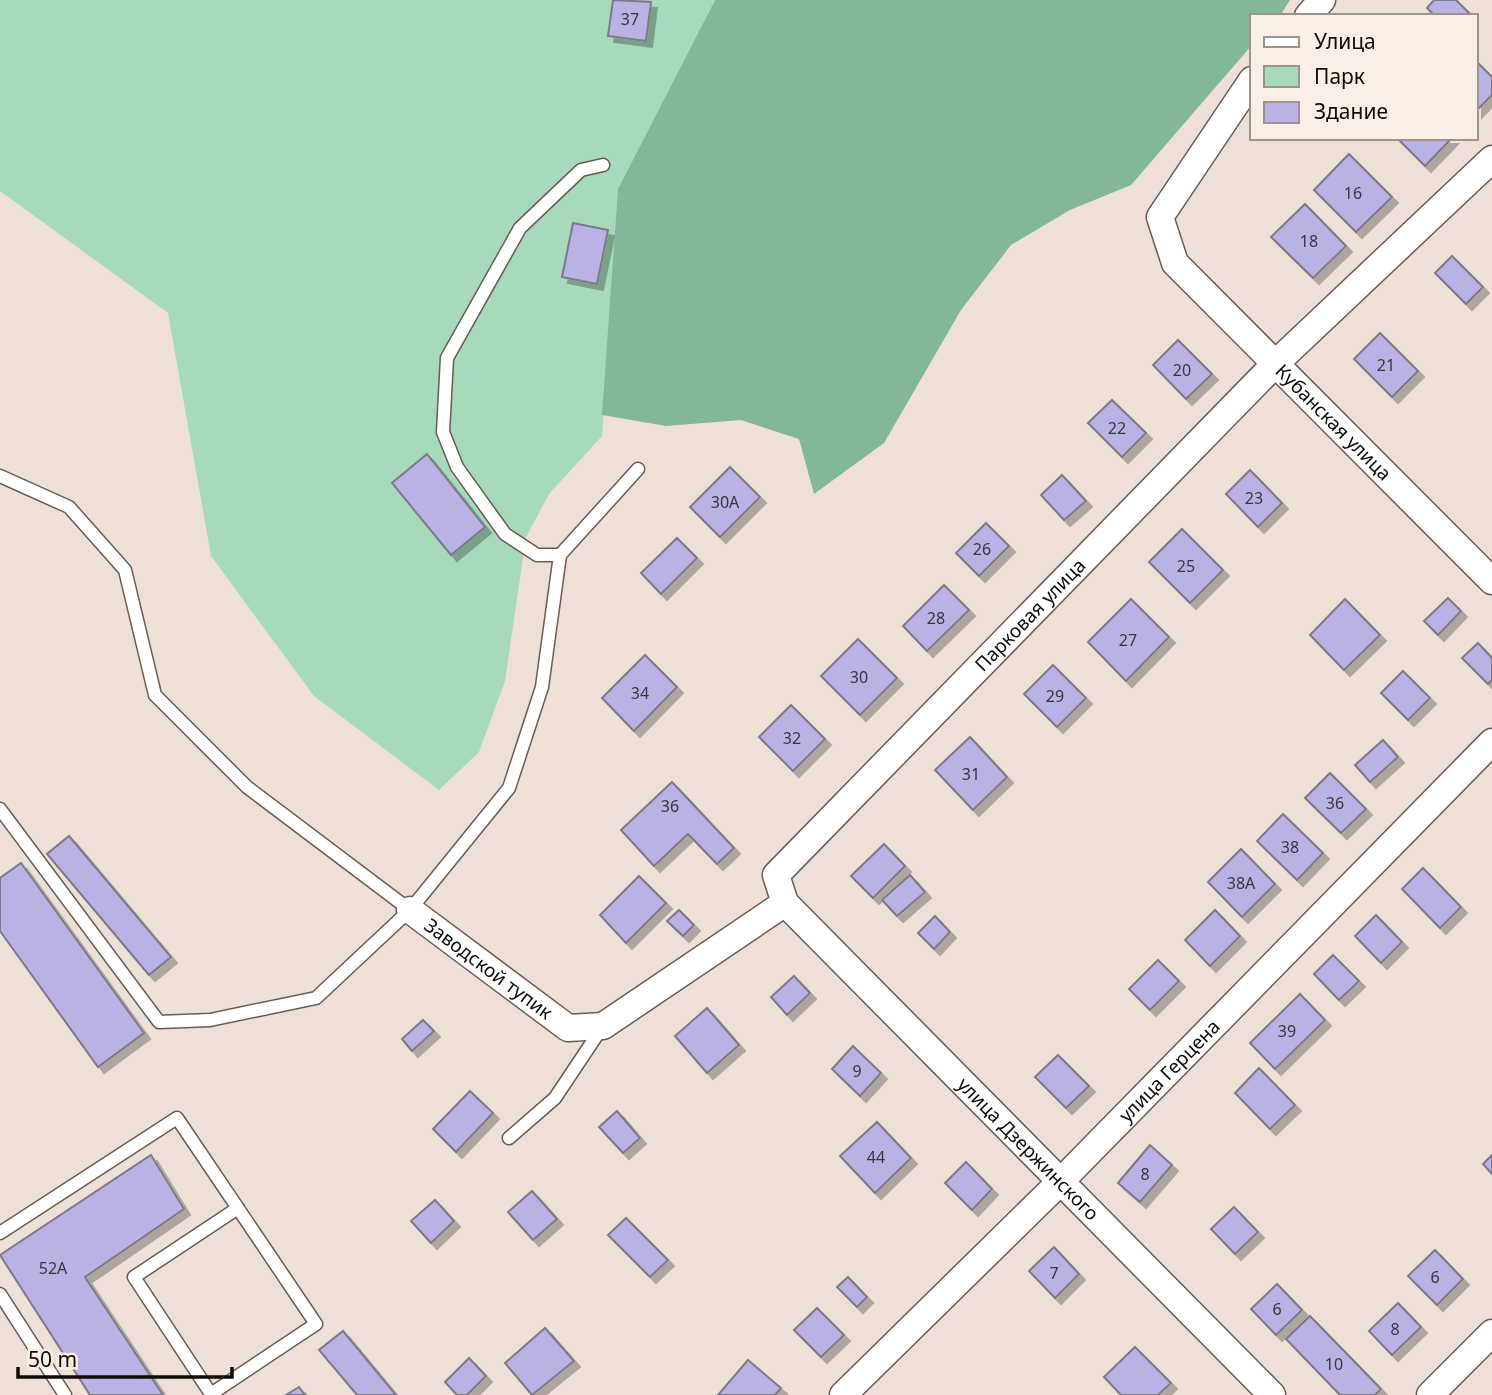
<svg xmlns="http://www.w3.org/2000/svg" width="1492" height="1395" font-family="'Noto Sans',sans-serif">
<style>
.green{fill:#a6dabb}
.forest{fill:#83b799}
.building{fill:#bab2e4;stroke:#7c7a87;stroke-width:2;filter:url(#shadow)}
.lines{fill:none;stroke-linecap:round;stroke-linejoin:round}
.lane-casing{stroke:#685c54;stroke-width:15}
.street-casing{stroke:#685c54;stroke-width:29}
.lane{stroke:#fff;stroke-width:12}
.street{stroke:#fff;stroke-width:26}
.labels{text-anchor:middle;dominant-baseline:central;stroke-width:5;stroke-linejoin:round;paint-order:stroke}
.number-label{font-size:16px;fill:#3a343e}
.street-label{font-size:19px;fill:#0f0a07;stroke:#fbeee4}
</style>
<defs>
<filter id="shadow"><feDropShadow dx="6" dy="6" stdDeviation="0" flood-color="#0004"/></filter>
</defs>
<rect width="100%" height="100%" fill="#eee0d7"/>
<polygon class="green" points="0,0 715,0 618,189 602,436 549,494 526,537 505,681 479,752 439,790 314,696 211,556 168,313 0,191"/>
<polygon class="forest" points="715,0 1290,0 1280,16 1252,16 1252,45 1131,185 1070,210 1011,245 961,310 884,443 814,494 799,439 741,420 666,426 602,415 618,189"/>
<g class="building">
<polygon points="613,0 651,2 646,41 608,36"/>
<polygon points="1434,0 1456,0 1470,14 1435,16 1427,8"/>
<polygon points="1476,61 1492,77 1492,95 1476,111"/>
<polygon points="1397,138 1452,138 1425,166"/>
<polygon points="1349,154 1392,197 1356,232 1314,190"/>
<polygon points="1305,204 1346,246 1313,278 1271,237"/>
<polygon points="573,223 608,230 597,284 562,277"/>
<polygon points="1452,256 1483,287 1466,304 1435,273"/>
<polygon points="1380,333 1418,371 1392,397 1354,359"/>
<polygon points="1178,340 1212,374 1186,399 1153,365"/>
<polygon points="1112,400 1146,433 1122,457 1088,423"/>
<polygon points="427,454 485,527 451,555 392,483"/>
<polygon points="730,467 760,497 720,537 690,507"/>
<polygon points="1250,470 1282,503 1258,527 1226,494"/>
<polygon points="1062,475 1086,501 1064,520 1041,495"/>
<polygon points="986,523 1009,546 979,576 956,553"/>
<polygon points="1182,529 1223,570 1190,603 1149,562"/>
<polygon points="677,538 697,558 661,594 641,573"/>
<polygon points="944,585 969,610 927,651 903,626"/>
<polygon points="1448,598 1461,611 1438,635 1424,621"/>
<polygon points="1131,599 1169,637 1126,681 1088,642"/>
<polygon points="1345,599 1380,635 1344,670 1310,635"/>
<polygon points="858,639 897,678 860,715 821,676"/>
<polygon points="1478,643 1492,658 1492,680 1488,684 1462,658"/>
<polygon points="645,655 677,687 634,731 602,698"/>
<polygon points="1053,665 1086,698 1057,727 1024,694"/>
<polygon points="1403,671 1430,698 1408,720 1381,693"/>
<polygon points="791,705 825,739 793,771 759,737"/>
<polygon points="970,737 1007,777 973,810 935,770"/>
<polygon points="1383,740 1398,757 1370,782 1355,765"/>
<polygon points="1330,773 1366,809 1341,833 1305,798"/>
<polygon points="672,782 734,848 717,864 688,834 654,866 621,830"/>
<polygon points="1283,814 1323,853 1297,880 1257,841"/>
<polygon points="69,836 171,957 149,975 47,854"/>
<polygon points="884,844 905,866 873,898 851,876"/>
<polygon points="1241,849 1275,884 1242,917 1208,882"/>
<polygon points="21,863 144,1033 98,1067 0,931 0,878"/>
<polygon points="1423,868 1461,907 1440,928 1402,889"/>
<polygon points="910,875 925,892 897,916 882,900"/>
<polygon points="639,876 666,903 626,943 600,915"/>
<polygon points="679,910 694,925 683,936 667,921"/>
<polygon points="1215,910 1240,936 1210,966 1185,940"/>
<polygon points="1376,915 1402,942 1381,963 1355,936"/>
<polygon points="935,916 950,932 934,949 918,933"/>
<polygon points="1333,955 1359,981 1339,1000 1314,974"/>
<polygon points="1158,960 1179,981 1150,1010 1129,989"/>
<polygon points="794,976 810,993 787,1015 771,997"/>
<polygon points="1300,994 1325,1020 1275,1069 1250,1043"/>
<polygon points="707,1008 739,1045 707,1073 675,1036"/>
<polygon points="423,1020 434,1031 412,1051 402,1039"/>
<polygon points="853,1046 881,1073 860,1096 832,1069"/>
<polygon points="1058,1055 1089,1086 1066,1108 1035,1077"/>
<polygon points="1259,1068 1295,1105 1270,1129 1235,1093"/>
<polygon points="470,1091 493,1113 456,1152 433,1129"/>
<polygon points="617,1111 640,1138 623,1153 599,1127"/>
<polygon points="877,1122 911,1158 875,1193 840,1156"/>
<polygon points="1150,1145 1172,1165 1140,1202 1118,1183"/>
<polygon points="151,1155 184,1209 85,1277 163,1395 90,1395 0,1255"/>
<polygon points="1492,1155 1492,1174 1483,1164"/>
<polygon points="966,1162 992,1189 972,1210 945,1183"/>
<polygon points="532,1191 557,1219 533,1240 508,1212"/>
<polygon points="435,1200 454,1221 431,1243 411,1221"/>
<polygon points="1234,1207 1258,1232 1235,1254 1211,1229"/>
<polygon points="626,1218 668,1260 650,1277 608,1235"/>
<polygon points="1054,1247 1079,1274 1055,1298 1029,1271"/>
<polygon points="1435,1250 1463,1279 1437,1305 1408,1276"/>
<polygon points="848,1277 867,1297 857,1307 837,1287"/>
<polygon points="1277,1284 1302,1310 1276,1335 1251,1309"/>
<polygon points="1398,1303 1421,1327 1392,1355 1369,1331"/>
<polygon points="817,1308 844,1335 821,1357 794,1330"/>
<polygon points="1310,1316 1381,1389 1375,1395 1340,1395 1286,1339"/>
<polygon points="545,1328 574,1361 532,1395 505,1363"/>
<polygon points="343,1331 396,1395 357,1395 319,1350"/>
<polygon points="1135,1347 1171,1383 1158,1395 1121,1395 1104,1377"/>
<polygon points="469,1358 486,1376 467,1395 457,1395 445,1382"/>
<polygon points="748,1360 781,1388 775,1395 718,1395"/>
<polygon points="299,1387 305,1395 286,1395"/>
</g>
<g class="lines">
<defs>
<g id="lane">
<polyline points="0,476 69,507 125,570 155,695 247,787 410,910"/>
<polyline points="560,555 537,555 505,534 457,467 443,432 447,358 520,228 581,170 603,165"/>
<polyline points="0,809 159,1022 210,1020 316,998 410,910 509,788 542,687 560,555 638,469"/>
<polyline points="509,1138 555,1098 603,1026"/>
<polyline points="0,1233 177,1118 316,1324 211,1394 134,1277 238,1208"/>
<polyline points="0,1294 65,1395"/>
</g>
<g id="street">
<polyline points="1308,16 1322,0"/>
<path id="s1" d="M 1252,80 L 1160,217 L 1175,263 L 1492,581"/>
<path id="s2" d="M 785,903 L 1272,1395"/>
<path id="s3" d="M 410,910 L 568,1028 L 603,1026 L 785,903 L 776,875 L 1276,363 L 1492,159"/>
<path id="s4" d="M 843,1395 L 1061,1181 L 1492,742"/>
<polyline points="1430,1395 1492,1333"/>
</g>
</defs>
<use href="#lane" class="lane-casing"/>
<use href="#street" class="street-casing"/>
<use href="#lane" class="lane"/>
<use href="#street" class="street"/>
</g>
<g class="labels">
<g class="number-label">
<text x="630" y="19">37</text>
<text x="1353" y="193">16</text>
<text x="1309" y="241">18</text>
<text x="1386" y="365">21</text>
<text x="1182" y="370">20</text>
<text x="1117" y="428">22</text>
<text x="1254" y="498">23</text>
<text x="725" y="502">30А</text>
<text x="982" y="549">26</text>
<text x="1186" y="566">25</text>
<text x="936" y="618">28</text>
<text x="1128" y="640">27</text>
<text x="859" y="677">30</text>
<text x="640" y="693">34</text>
<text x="1055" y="696">29</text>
<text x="792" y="738">32</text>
<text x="971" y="774">31</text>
<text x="1335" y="803">36</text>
<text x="670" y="806">36</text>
<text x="1290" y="847">38</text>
<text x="1241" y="883">38А</text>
<text x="1287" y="1031">39</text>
<text x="857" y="1071">9</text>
<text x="876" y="1157">44</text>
<text x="1145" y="1174">8</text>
<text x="53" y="1268">52А</text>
<text x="1054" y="1273">7</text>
<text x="1435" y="1277">6</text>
<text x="1277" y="1309">6</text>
<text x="1395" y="1329">8</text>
<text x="1334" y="1364">10</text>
</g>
<g class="street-label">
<text stroke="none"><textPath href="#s1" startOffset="438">Кубанская улица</textPath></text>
<text stroke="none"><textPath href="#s3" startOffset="845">Парковая улица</textPath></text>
<text stroke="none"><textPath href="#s3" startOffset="98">Заводской тупик</textPath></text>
<text stroke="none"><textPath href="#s4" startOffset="460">улица Герцена</textPath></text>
<text stroke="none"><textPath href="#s2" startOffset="346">улица Дзержинского</textPath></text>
</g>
</g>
<rect x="1250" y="14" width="228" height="126" fill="#fbeee4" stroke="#9d938c" stroke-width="2"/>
<rect x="1264" y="37" width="35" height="10" fill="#ffffff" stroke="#9d938c" stroke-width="2"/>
<text x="1314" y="49" font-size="21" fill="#0f0a07">Улица</text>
<rect x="1264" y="66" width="35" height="21" fill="#a6dabb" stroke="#9d938c" stroke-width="2"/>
<text x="1314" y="84" font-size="21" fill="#0f0a07">Парк</text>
<rect x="1264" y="102" width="35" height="21" fill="#bab2e4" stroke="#9d938c" stroke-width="2"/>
<text x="1314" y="119" font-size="21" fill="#0f0a07">Здание</text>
<path d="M18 1367v10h214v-10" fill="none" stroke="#0f0a07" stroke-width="3.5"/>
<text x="28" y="1367" font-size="21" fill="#0f0a07" stroke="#fbeee4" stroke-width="5" paint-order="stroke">50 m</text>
</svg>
